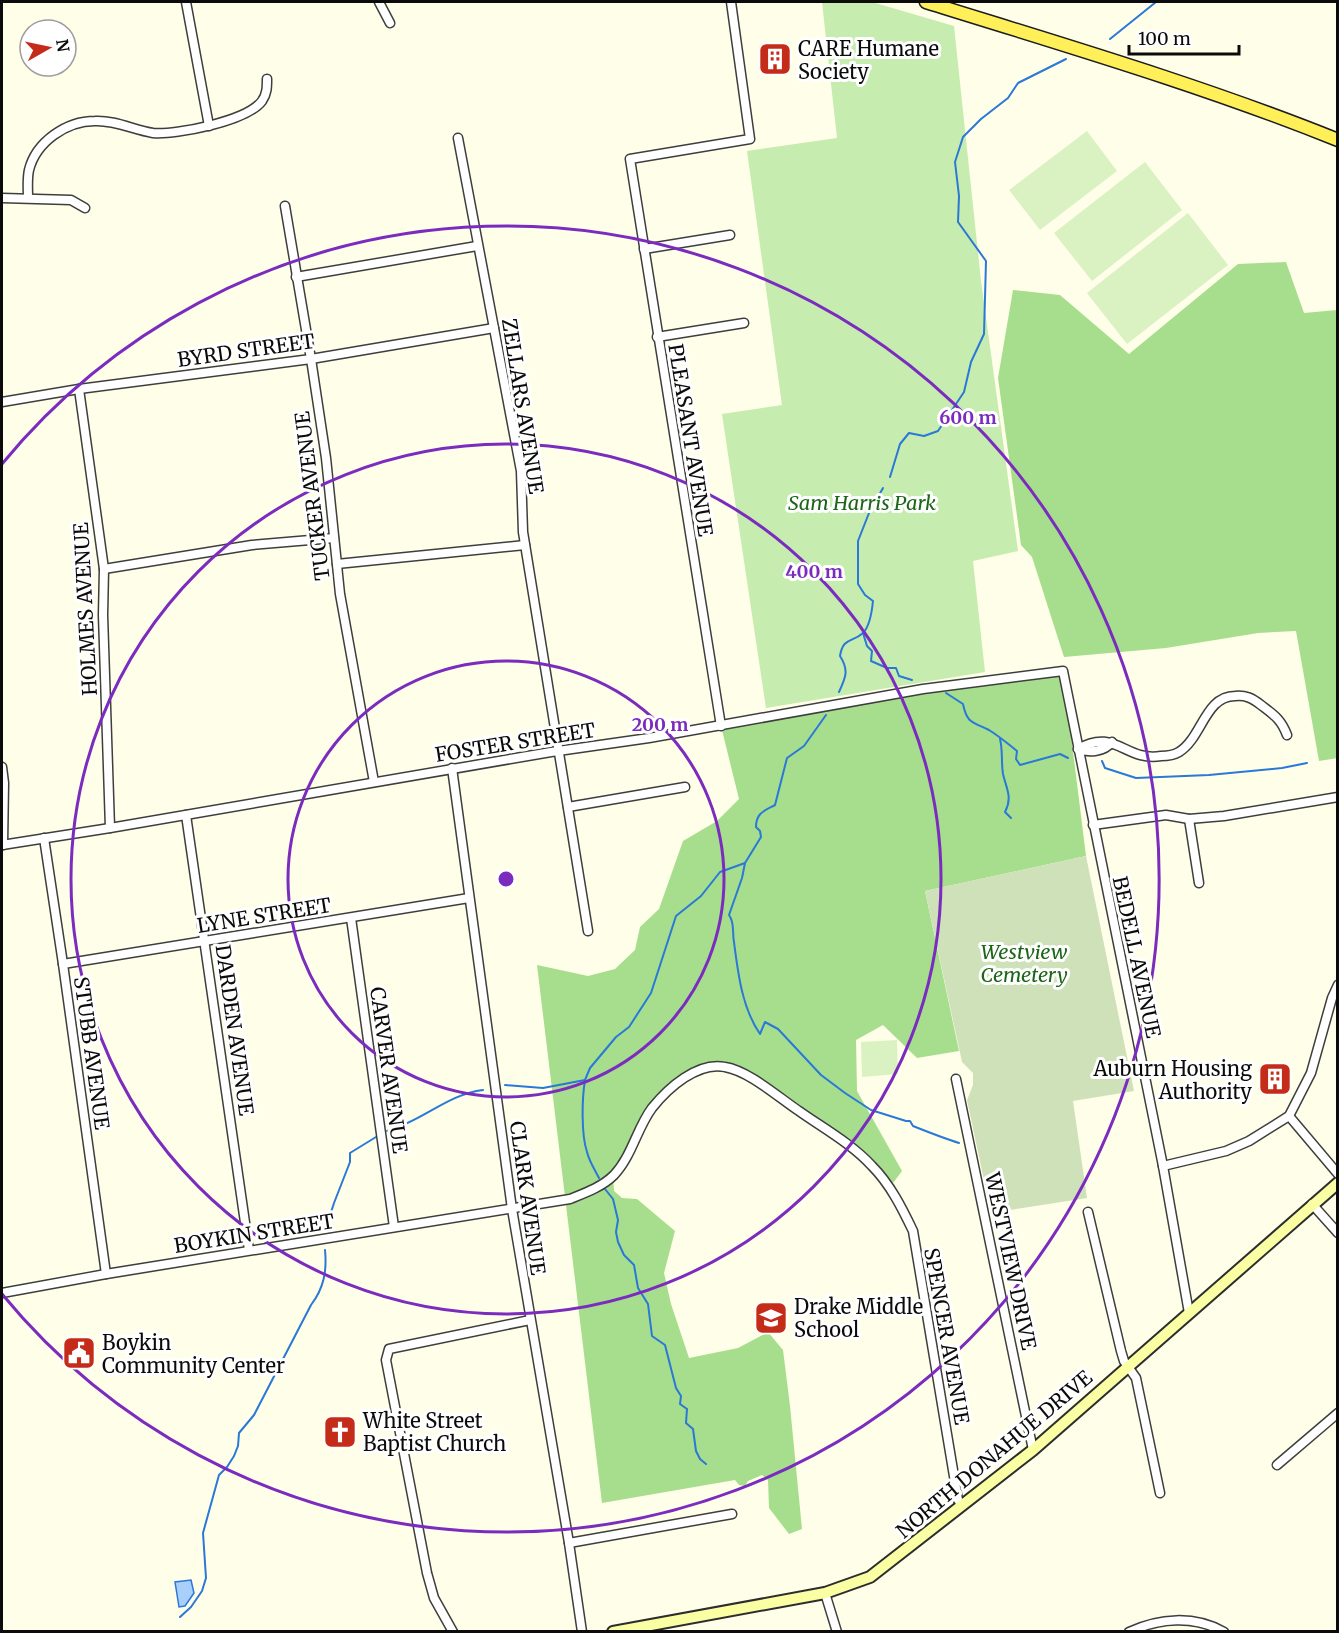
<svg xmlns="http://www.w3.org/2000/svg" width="1339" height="1633" font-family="Merriweather,serif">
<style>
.green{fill:#c6ecaf}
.forest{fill:#a6de8e}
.cemetery{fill:#cee1b9}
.pitch{fill:#daf2c2}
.water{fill:#a8d0fb;stroke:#2a78d7;stroke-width:1.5}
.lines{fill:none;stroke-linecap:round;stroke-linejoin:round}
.stream{stroke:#2a78d7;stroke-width:2}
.street-casing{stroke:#3e3e3e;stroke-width:11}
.secondary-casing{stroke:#2d2d2d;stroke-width:14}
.primary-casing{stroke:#1c1c1c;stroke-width:15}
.street{stroke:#fff;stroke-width:8}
.secondary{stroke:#fbffa3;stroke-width:10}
.primary{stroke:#ffef58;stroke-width:12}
.ring{fill:none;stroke:#7b2cbf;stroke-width:3}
.labels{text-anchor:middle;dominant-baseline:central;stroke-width:6;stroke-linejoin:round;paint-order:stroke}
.poi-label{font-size:20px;fill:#0b0b0b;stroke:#fff;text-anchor:start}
.street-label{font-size:20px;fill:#0b0b0b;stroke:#fff}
.park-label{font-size:20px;font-style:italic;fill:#1c6617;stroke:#fff}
.centre{fill:#7b2cbf;stroke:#fff;stroke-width:3}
.ring-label{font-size:18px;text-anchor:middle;font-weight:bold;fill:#7b2cbf;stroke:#fff;stroke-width:6;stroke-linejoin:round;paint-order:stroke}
</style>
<rect width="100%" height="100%" fill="#fffee8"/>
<polygon class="green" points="822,2 872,2 954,26 981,281 1018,551 973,561 985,672 766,708 722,414 782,405 747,151 837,138"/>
<g class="forest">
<polygon points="1286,262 1304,313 1337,310 1338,758 1319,761 1296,631 1258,633 1166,648 1064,657 1032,557 1021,545 998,378 1013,290 1060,295 1129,354 1238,264"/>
<polygon points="1063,671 1086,856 925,891 959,1051 917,1058 883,1025 856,1040 857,1091 902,1171 893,1183 872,1166 748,1076 725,1066 699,1069 652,1108 613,1175 614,1191 622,1198 637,1199 675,1231 664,1273 671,1304 689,1358 738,1348 768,1332 783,1350 790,1406 802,1529 789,1534 769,1508 768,1480 762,1475 748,1481 745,1486 739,1485 735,1480 602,1503 537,965 588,976 615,969 635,950 640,927 659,909 683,841 717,821 739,799 721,726 801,710"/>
</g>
<polygon class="cemetery" points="1086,856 1134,1091 1073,1101 1087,1198 991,1213 967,1100 973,1085 973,1073 962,1062 925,891"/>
<g class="pitch">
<polygon points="1087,131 1117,171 1040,230 1009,190"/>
<polygon points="1145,162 1182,210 1092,281 1054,233"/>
<polygon points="1188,213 1228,265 1127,344 1087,293"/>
<polygon points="897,1040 898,1074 862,1077 861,1042"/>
</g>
<polygon class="water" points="191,1580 194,1593 185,1606 179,1607 175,1582"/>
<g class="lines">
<g class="stream">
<polyline points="1110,39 1156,2"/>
<polyline points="890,477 900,444 909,433 924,436 938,431 964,392 971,362 984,334 986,261 958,222 959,196 955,162 963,137 981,119 1008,98 1018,83 1066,59"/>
<polyline points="863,633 867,646 872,651 871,661 887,668 896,668 899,676 912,680"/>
<path d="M 839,692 C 846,677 849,670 840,656 C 843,637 852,643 863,633 C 870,626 872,611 873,601 L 865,595 L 858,584 L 858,541 L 869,513 L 883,488"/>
<path d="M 946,693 L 963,704 C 967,724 973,722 989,730 C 999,736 1008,744 1017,751 L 1016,759 L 1020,765 L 1060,754 L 1068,758"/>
<path d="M 826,715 L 804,746 L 787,758 L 775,805 C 764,811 756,813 756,827 L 760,831 L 761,837 L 745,863 L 742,878 L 729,915 C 735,923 732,932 734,942 C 738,973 742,1008 760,1034 L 765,1022 L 778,1029 L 821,1075 L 845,1093 L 871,1110 L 906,1121 L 910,1121 L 913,1126 C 928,1132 943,1138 959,1143"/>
<path d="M 1000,739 C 1003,751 1001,762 1003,774 C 1006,788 1013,797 1005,812 L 1011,818"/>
<polyline points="1102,761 1105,768 1136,778 1209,775 1282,768 1307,763"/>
<path d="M 585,1080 C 582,1098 581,1134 587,1152 C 589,1161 595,1170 599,1178"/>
<polyline points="505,1085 543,1088 585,1080 590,1068 616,1037 629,1027 651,993 676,916 701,896 720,872 745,863"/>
<path d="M 387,1131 C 421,1122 448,1094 483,1090"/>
<polyline points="605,1189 613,1199 618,1220 616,1232 618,1242 624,1255 634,1265 638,1288 648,1304 652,1336 665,1345 676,1388 681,1396 680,1404 687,1409 686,1423 693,1429 696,1451 700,1459 706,1464"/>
<polyline points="326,1228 334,1203 350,1162 350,1153 376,1137"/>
<path d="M 180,1617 L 191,1607 L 202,1591 L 206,1578 L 203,1533 L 219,1475 L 227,1467 L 234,1456 L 238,1446 L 239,1433 L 254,1415 L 311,1305 C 324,1288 327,1271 325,1250"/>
</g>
<defs>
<g id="street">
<polyline points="186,2 209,126"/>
<polyline points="379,2 390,23"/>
<polyline points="458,138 521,471 523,532 588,931"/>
<polyline points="2,198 71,200 85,208"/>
<path d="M 28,198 C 28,189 27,179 29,170 C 36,142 66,121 95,121 C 115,120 134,130 153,133 C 177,135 247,121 262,101 C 267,94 267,87 267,79"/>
<polyline points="285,206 311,359 326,458 340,594 374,782"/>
<polyline points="644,249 730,235"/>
<polyline points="296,277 477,246"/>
<polyline points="657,337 744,323"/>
<polyline points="79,389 104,569 103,615 110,828"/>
<polyline points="2,402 79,389 311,359 494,328"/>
<polyline points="337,564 525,545"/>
<polyline points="104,569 252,545 334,538"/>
<polyline points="721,726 630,159 750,139 731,2"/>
<path d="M 1078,749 C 1115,727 1125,762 1161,756 C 1167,756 1174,755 1179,752 C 1202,738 1205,696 1235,696 C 1246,695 1252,698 1261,705 C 1274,715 1281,719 1287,735"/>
<path d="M 1078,749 C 1089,753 1104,752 1112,742"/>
<polyline points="2,767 4,783 3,845"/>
<polyline points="452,768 512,1209 569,1543 582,1632"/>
<polyline points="568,807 685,787"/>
<polyline points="186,815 249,1250"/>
<polyline points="1189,819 1199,883"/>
<polyline points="1093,825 1166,815 1189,819 1224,816 1338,797"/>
<polyline points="44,838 63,964 106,1274"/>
<polyline points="2,845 110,828 551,752 649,738 923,689 1063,671 1163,1166 1189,1313"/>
<polyline points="351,918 394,1227"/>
<polyline points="63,964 469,898"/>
<polyline points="956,1079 1033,1450"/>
<polyline points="1289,1116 1338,1174"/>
<polyline points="1163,1166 1226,1151 1249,1141 1289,1116 1311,1073 1332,998 1338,985"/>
<polyline points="1312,1204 1338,1233"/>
<polyline points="1088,1212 1121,1351 1124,1361 1136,1378 1160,1493"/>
<path d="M 2,1293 L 106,1274 L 570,1199 C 585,1193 602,1187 614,1175 C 632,1156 637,1128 652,1108 C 668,1088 698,1061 725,1067 C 749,1071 778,1097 799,1111 C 823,1128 852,1144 872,1166 C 890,1184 902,1208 913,1231 L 958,1500 L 962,1505"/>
<polyline points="1277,1465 1338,1413"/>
<polyline points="569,1543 732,1514"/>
<polyline points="825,1593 837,1632"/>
<polyline points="453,1632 434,1598 427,1573 386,1360 389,1349 530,1320"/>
<path d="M 1129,1632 C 1159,1618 1194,1615 1224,1632"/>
</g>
<polyline id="secondary" points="613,1632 825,1593 870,1577 1033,1450 1338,1183"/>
<path id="primary" d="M 926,2 C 1064,45 1204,86 1338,140"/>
</defs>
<use href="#street" class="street-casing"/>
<use href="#secondary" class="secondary-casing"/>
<use href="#primary" class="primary-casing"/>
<use href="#street" class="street"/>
<use href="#secondary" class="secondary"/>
<use href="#primary" class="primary"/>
</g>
<g class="ring">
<circle cx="506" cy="879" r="218"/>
<circle cx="506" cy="879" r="435"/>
<path d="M2 464A653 653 0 1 1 2 1294"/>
</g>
<defs>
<symbol id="building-square" viewBox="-11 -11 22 22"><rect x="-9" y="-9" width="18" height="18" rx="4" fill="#c42b19" stroke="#fff"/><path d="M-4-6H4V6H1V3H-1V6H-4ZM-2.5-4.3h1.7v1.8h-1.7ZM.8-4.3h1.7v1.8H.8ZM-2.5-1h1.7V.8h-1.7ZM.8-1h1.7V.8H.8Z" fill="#fff"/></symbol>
<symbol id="school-square" viewBox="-11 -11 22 22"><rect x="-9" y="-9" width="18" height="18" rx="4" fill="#c42b19" stroke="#fff"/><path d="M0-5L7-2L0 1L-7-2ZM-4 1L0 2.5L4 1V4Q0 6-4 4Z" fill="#fff"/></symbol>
<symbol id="civic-square" viewBox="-11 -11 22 22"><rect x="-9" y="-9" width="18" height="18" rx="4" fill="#c42b19" stroke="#fff"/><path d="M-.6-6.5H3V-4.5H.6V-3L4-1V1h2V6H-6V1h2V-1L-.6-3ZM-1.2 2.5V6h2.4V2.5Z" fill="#fff"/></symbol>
<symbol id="church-square" viewBox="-11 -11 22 22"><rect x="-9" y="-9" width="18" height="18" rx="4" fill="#c42b19" stroke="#fff"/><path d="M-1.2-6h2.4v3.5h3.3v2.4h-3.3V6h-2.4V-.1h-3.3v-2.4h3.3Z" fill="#fff"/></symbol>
</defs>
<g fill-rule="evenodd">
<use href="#building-square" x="756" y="40" width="38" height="38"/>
<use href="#building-square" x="1256" y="1060" width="38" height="38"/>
<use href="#school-square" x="752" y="1299" width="38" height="38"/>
<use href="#civic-square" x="60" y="1334" width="38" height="38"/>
<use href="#church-square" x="321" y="1413" width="38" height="38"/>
</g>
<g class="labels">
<g class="poi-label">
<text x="798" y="48">CARE Humane<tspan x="798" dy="23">Society</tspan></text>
<text x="1252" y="1068" text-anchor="end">Auburn Housing<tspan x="1252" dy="23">Authority</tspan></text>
<text x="794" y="1306">Drake Middle<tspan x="794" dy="23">School</tspan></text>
<text x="102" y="1342">Boykin<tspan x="102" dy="23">Community Center</tspan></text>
<text x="363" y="1420">White Street<tspan x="363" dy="23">Baptist Church</tspan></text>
</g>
<g class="street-label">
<text transform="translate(246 350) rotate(-8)">BYRD STREET</text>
<text transform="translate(523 406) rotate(81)">ZELLARS AVENUE</text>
<text transform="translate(691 440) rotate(81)">PLEASANT AVENUE</text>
<text transform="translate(312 496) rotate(-97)">TUCKER AVENUE</text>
<text transform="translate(85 609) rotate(-93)">HOLMES AVENUE</text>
<text transform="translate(515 742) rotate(-9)">FOSTER STREET</text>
<text transform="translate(264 915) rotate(-9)">LYNE STREET</text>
<text transform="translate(1137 957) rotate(78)">BEDELL AVENUE</text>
<text transform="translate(235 1030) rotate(82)">DARDEN AVENUE</text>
<text transform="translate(92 1053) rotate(82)">STUBB AVENUE</text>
<text transform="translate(389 1070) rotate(82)">CARVER AVENUE</text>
<text transform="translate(528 1198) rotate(82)">CLARK AVENUE</text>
<text transform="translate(254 1233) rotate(-9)">BOYKIN STREET</text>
<text transform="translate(1011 1261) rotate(78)">WESTVIEW DRIVE</text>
<text transform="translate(947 1336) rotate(80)">SPENCER AVENUE</text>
<text transform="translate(994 1454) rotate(-40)">NORTH DONAHUE DRIVE</text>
</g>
<g class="park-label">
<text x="862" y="502">Sam Harris Park</text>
<text x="1024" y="951">Westview<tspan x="1024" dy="23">Cemetery</tspan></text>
</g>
</g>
<circle cx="506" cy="879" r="9" class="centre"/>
<g class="ring-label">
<text x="968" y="424">600 m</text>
<text x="814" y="578">400 m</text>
<text x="660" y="731">200 m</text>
</g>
<rect width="1339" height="1633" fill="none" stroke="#0b0b0b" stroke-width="6"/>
<g transform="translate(48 48) rotate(81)"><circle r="28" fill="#ffffff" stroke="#9d9d9d" stroke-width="1.5"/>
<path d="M0-4.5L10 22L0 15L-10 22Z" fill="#c42b19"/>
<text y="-9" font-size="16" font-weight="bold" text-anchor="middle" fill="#0b0b0b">N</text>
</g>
<path d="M1129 45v9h110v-9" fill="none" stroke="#0b0b0b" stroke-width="3"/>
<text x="1138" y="45" font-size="18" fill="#0b0b0b" stroke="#ffffff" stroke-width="4.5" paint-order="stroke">100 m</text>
</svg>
